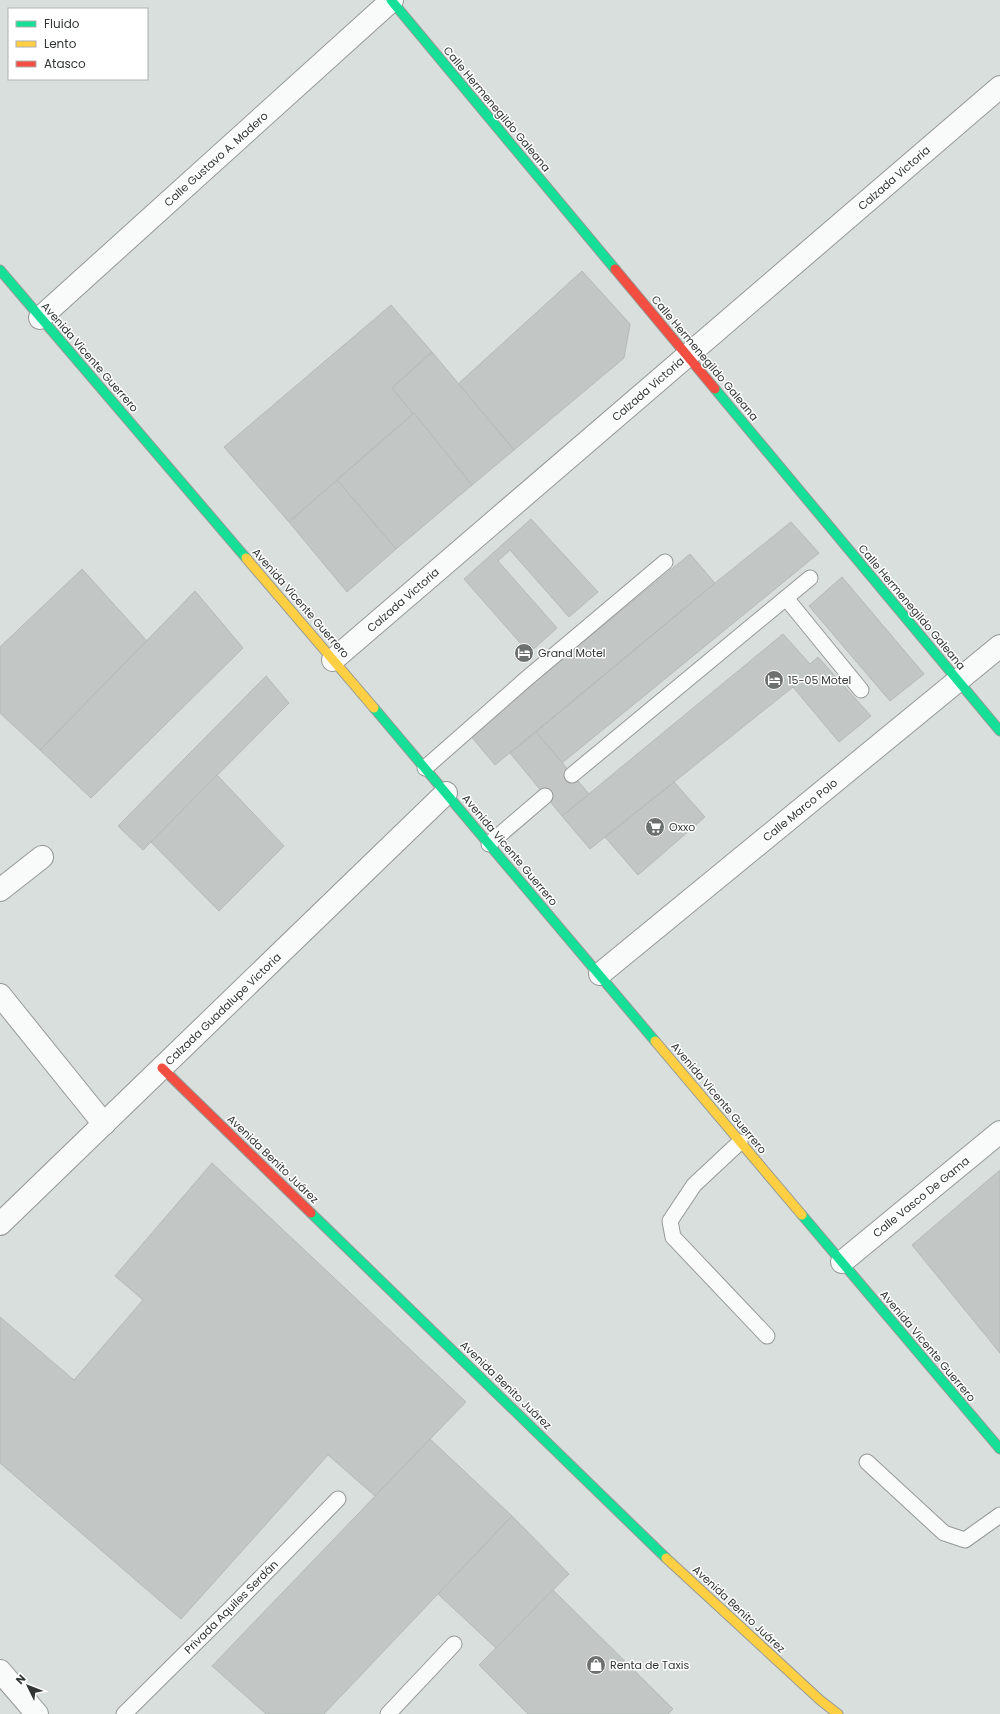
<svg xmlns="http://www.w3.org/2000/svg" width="1000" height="1714" font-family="Poppins,sans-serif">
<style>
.building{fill:#c2c7c5;stroke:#b5bab8}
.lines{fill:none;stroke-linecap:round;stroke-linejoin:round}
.lane-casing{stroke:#949996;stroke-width:17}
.street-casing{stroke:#949996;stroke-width:24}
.fast-casing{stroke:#949996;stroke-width:11}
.slow-casing{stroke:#949996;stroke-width:11}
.jam-casing{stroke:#949996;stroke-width:11}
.lane{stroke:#f9fafa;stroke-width:15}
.street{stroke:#f9fafa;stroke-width:22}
.fast{stroke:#16e098;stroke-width:9}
.slow{stroke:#ffcf43;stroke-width:9}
.jam{stroke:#f24e42;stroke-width:9}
.labels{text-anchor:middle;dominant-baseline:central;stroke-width:3;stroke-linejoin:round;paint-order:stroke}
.street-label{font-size:11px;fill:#313634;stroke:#fff}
.poi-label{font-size:11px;fill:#313634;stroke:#fff;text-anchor:start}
</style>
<rect width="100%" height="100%" fill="#d9dfdc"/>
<g class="building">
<polygon points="582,271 630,324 624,358 514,450 458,384"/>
<polygon points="391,305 432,352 392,388 414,413 289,522 224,447"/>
<polygon points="432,352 514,450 472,485 392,388"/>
<polygon points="414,413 472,485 396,549 337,480"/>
<polygon points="337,480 396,549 347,592 289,522"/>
<polygon points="531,519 598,592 569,617 510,550 498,561 557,628 529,653 464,579"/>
<polygon points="791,522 819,553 562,763 536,732 715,583"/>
<polygon points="690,554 715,583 495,765 470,735"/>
<polygon points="82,569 147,641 40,750 0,713 0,647"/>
<polygon points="842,577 924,674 890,701 809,606"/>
<polygon points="195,591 243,648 91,798 40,750"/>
<polygon points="783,634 810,664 818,657 871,716 839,742 793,687 590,849 562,816"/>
<polygon points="266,676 289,703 143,850 118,826"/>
<polygon points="536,732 589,794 562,816 510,753"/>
<polygon points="217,775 284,846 219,911 151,842"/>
<polygon points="674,782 705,817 638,875 605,837"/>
<polygon points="212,1163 466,1402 375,1496 328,1455 181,1619 0,1463 0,1317 74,1380 143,1300 115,1276"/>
<polygon points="1000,1170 1000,1353 912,1245"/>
<polygon points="430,1439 512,1516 324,1714 266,1714 212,1666"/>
<polygon points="512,1516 569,1574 496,1648 438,1594"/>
<polygon points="553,1590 673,1709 668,1714 528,1714 479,1665"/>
</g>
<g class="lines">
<defs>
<g id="lane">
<polyline points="786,598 861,690"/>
<polyline points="425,768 525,680 665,562"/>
<polyline points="572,775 810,578"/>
<polyline points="489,844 545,796"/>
<polyline points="740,1142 694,1185 670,1221 673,1237 767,1336"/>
<polyline points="867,1462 944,1533 965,1540 1000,1515"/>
<polyline points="124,1714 229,1610 338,1499"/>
<polyline points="388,1714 454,1644"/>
</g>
<g id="street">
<polyline points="40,318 392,0"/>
<polyline points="333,660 1000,87"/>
<polyline points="0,890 42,857"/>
<polyline points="600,974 1000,646"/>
<polyline points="0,995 104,1124"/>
<polyline points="0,1224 446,793"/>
<polyline points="842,1262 1000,1132"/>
<polyline points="0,1671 37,1714"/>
</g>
<g id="fast">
<polyline points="391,0 615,269"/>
<polyline points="0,270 246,558"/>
<polyline points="715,389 1000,731"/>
<polyline points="374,708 655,1041"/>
<polyline points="311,1213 666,1558"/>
<polyline points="802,1215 1000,1449"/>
</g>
<g id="slow">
<polyline points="246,558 374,708"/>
<polyline points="655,1041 802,1215"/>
<polyline points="666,1558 820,1700 838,1714"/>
</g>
<g id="jam">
<polyline points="615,269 715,389"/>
<polyline points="162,1068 311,1213"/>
</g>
</defs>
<use href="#lane" class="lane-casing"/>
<use href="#street" class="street-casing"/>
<use href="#fast" class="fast-casing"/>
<use href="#slow" class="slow-casing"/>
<use href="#jam" class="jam-casing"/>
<use href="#lane" class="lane"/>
<use href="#street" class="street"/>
<use href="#fast" class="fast"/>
<use href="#slow" class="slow"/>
<use href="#jam" class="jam"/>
</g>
<defs>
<symbol id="hotel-disc" viewBox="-11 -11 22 22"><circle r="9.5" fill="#6c716f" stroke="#fff"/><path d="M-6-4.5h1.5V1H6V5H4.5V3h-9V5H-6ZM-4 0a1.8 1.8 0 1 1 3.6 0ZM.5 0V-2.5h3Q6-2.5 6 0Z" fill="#fff"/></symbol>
<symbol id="supermarket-disc" viewBox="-11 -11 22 22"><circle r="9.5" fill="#6c716f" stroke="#fff"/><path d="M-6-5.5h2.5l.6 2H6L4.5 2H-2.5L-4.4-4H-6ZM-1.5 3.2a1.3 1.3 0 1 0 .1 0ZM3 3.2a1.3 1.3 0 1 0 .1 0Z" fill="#fff"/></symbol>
<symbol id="shop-disc" viewBox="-11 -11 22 22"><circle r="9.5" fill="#6c716f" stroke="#fff"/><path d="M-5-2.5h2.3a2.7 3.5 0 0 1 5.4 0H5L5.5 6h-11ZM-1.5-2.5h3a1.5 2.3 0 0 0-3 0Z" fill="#fff"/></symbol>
</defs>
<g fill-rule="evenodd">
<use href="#hotel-disc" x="513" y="642" width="22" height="22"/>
<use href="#hotel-disc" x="763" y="669" width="22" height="22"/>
<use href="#supermarket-disc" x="644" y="816" width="22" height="22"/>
<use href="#shop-disc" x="585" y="1654" width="22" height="22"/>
</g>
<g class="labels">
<g class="street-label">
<text transform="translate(497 109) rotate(50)">Calle Hermenegildo Galeana</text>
<text transform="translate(216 159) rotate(-42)">Calle Gustavo A. Madero</text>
<text transform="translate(894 178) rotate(-41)">Calzada Victoria</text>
<text transform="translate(90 357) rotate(49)">Avenida Vicente Guerrero</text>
<text transform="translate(705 358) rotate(50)">Calle Hermenegildo Galeana</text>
<text transform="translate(648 389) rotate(-41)">Calzada Victoria</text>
<text transform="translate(403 600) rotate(-41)">Calzada Victoria</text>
<text transform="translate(301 603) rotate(49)">Avenida Vicente Guerrero</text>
<text transform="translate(912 607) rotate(50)">Calle Hermenegildo Galeana</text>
<text transform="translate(800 810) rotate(-39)">Calle Marco Polo</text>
<text transform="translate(510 850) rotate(50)">Avenida Vicente Guerrero</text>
<text transform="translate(223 1009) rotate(-44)">Calzada Guadalupe Victoria</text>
<text transform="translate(719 1098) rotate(50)">Avenida Vicente Guerrero</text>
<text transform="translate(273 1159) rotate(44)">Avenida Benito Juárez</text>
<text transform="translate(921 1197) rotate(-39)">Calle Vasco De Gama</text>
<text transform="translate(928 1346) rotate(50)">Avenida Vicente Guerrero</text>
<text transform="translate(506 1385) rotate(44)">Avenida Benito Juárez</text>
<text transform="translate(231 1607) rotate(-45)">Privada Aquiles Serdán</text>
<text transform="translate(739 1609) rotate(43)">Avenida Benito Juárez</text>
</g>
<g class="poi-label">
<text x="538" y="653">Grand Motel</text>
<text x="788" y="680">15-05 Motel</text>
<text x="669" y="827">Oxxo</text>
<text x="610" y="1665">Renta de Taxis</text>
</g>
</g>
<rect x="8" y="8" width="140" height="72" fill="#ffffff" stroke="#adafae"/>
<rect x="16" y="21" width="20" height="6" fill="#16e098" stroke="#adafae"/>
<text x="44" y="28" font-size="12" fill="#313634">Fluido</text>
<rect x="16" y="41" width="20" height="6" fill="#ffcf43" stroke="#adafae"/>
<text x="44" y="48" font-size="12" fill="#313634">Lento</text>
<rect x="16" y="61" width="20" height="6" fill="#f24e42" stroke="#adafae"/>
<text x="44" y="68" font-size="12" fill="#313634">Atasco</text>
<g transform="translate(28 1686) rotate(313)" stroke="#ffffff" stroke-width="3" paint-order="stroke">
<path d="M0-3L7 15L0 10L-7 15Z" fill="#313634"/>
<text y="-6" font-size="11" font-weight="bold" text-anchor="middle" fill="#313634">N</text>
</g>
</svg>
